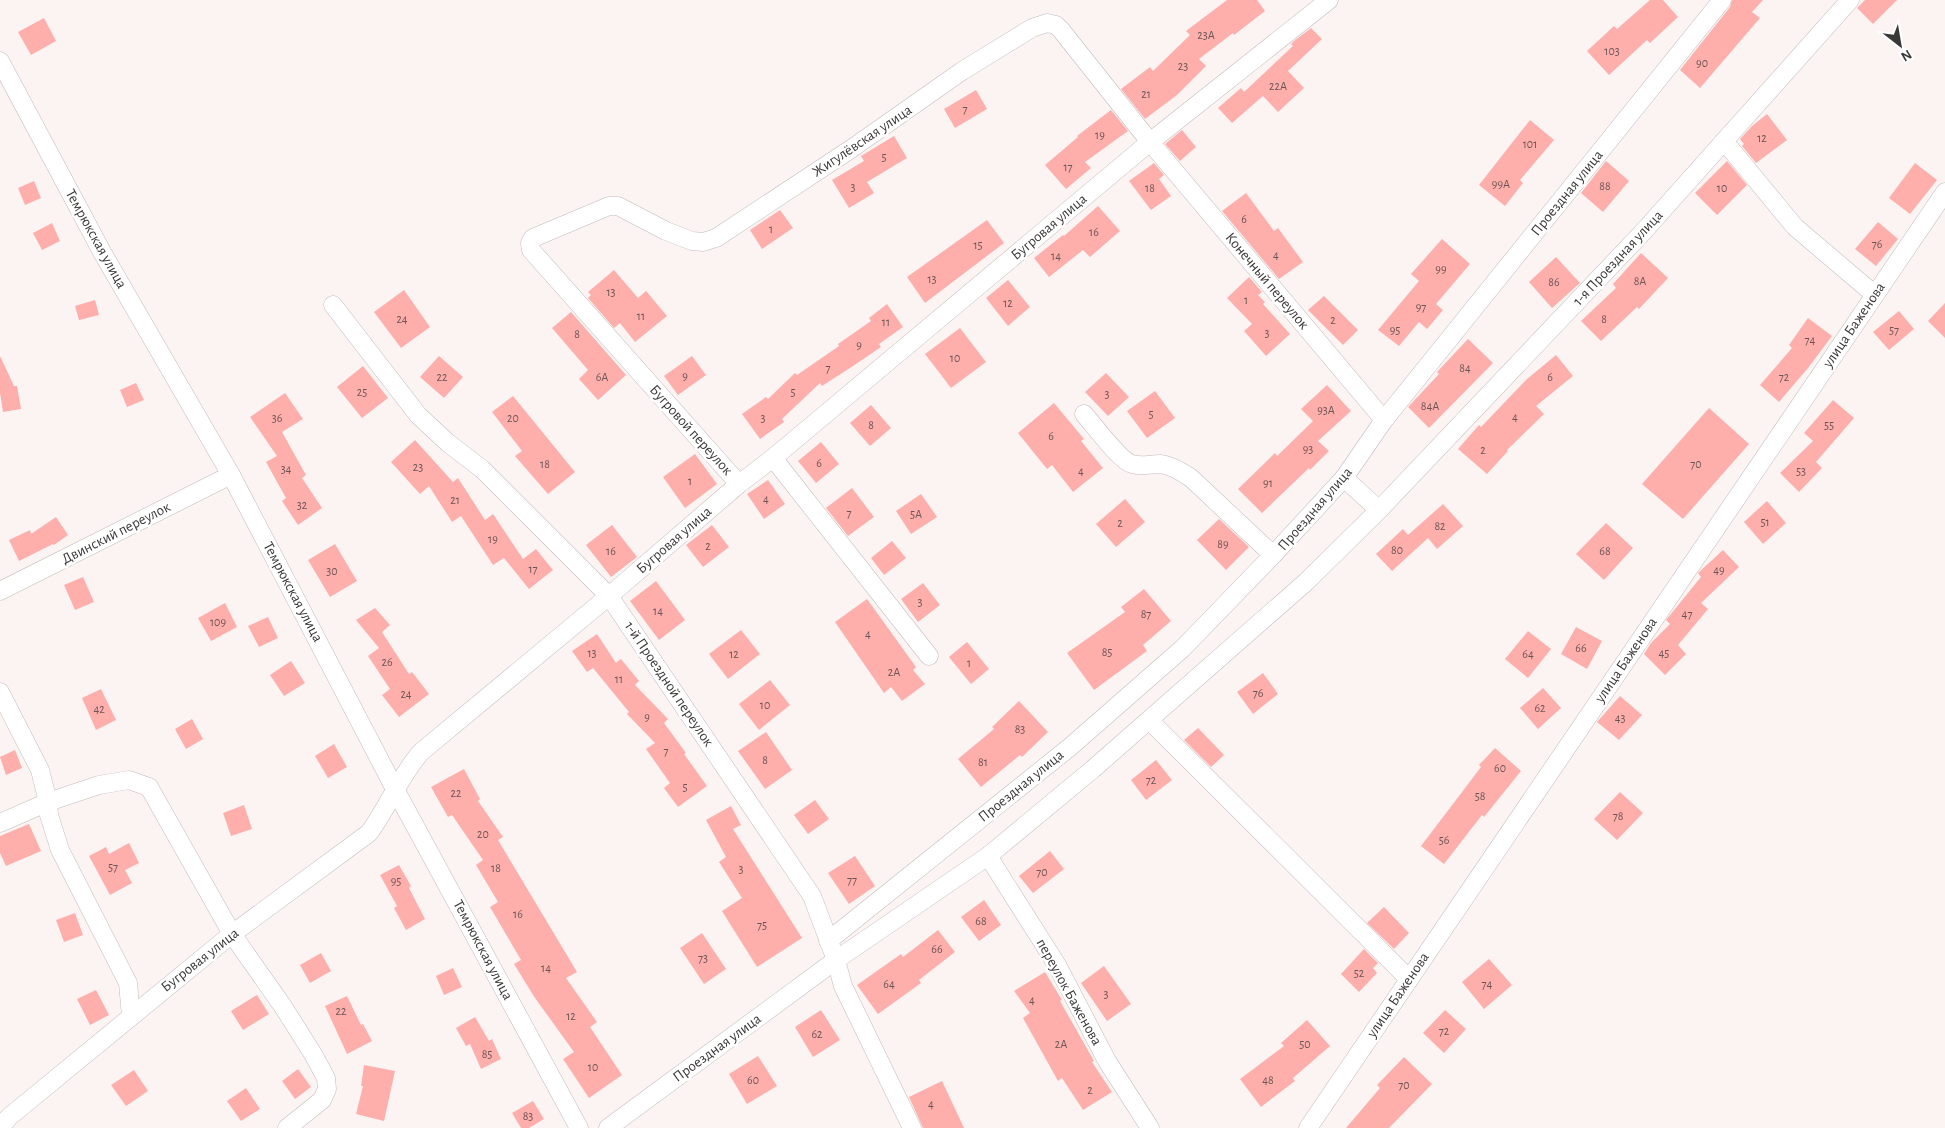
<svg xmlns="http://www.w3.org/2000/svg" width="1945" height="1128" font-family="'Alegreya Sans',sans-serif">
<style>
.building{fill:#feafac}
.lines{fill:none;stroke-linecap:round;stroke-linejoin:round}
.minor-casing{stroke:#c2bbbb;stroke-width:19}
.minor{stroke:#fff;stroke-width:18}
.labels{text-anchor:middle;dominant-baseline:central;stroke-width:5;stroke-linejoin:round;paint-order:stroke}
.number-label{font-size:12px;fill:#6b5554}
.street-label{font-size:15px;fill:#3a3737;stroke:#fff}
</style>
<rect width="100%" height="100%" fill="#fbf4f3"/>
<g class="building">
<polygon points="1227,0 1257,0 1265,11 1234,35 1233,33 1199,59 1206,66 1177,95 1145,119 1121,89 1150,67 1153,71 1190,35 1186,31"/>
<polygon points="1650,0 1663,0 1678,17 1650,43 1647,40 1609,75 1587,51 1614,26 1617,29"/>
<polygon points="1732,0 1763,0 1752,12 1760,18 1700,88 1680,70 1730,7"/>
<polygon points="1865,0 1897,0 1873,24 1857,8"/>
<polygon points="44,18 56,41 31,55 18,32"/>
<polygon points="1311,28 1322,39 1288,71 1304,88 1278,112 1263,96 1232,123 1218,108 1241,88 1244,92 1293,46 1291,44 1294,41"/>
<polygon points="976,90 987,109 955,128 944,109"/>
<polygon points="1111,110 1128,131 1085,162 1091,168 1066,189 1045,165 1078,137 1077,136"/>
<polygon points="1767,114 1787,140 1756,163 1742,146 1744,144 1740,139 1752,126"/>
<polygon points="1530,120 1554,140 1520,180 1523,183 1505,206 1479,185"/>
<polygon points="1182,130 1196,147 1180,161 1165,144"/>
<polygon points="894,136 907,158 867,182 874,193 849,208 832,180 864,161 861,156"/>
<polygon points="1606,161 1629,181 1603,212 1581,193"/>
<polygon points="1727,161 1747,185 1717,215 1695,193"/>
<polygon points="1154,163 1164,175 1159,179 1171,196 1151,210 1129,181"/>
<polygon points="1915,163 1937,180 1910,214 1889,198"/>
<polygon points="34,181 41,198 25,205 18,188"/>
<polygon points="1246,193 1274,231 1278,228 1303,262 1279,279 1222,211"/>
<polygon points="1098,206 1120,231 1090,257 1083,250 1049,277 1034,258 1063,235 1064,236"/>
<polygon points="780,210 793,228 762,249 750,230"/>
<polygon points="987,220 1004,243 925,303 907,277"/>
<polygon points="1878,222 1898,239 1876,266 1855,249"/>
<polygon points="52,223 60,241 42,250 33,233"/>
<polygon points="1442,239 1470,264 1436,304 1443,310 1427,329 1419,322 1399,346 1378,330 1419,281 1411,274"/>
<polygon points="1641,253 1668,278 1639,309 1637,307 1601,341 1581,321 1616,288 1613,284"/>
<polygon points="1556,257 1580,283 1552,308 1529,282"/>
<polygon points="614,270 638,298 646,291 667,316 635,342 620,323 614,328 588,298 591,295 588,292"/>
<polygon points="1249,277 1262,292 1258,295 1265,302 1263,304 1290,334 1266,356 1244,331 1252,324 1227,298"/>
<polygon points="1008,280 1030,307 1008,326 986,298"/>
<polygon points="404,290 430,327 401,348 374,312"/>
<polygon points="1324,296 1358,330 1343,345 1308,310"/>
<polygon points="95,300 99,315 79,320 75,306"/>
<polygon points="1945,303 1945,338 1928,321"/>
<polygon points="887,304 903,327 879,344 881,347 853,366 822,386 820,383 782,419 784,422 760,439 742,414 766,397 768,399 795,373 797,375 839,346 838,344 871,321 869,318"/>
<polygon points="1899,311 1914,329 1889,350 1873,332"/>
<polygon points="571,312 626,375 598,400 579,379 588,370 552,328"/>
<polygon points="1808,318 1832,336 1808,368 1779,402 1760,385 1792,348 1789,345"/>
<polygon points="960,328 986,362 951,388 925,354"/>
<polygon points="1468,339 1493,363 1429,428 1408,407 1439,374 1437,372"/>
<polygon points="1556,355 1573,376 1536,406 1544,414 1507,450 1508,451 1487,474 1458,449 1479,425 1481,427 1527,379"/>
<polygon points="0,356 14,386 17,386 21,409 3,412 0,393"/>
<polygon points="439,356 463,377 444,398 420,377"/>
<polygon points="692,356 706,375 678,395 664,376"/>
<polygon points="363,366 388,398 362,418 337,387"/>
<polygon points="1106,373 1129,397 1108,416 1085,392"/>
<polygon points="136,383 144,400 127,407 120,390"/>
<polygon points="1327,385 1351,411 1318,441 1329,451 1310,470 1309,468 1262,513 1238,489 1275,453 1277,456 1313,421 1301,409"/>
<polygon points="1155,391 1175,418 1147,438 1127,411"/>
<polygon points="285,393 303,419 282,432 306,475 302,478 322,508 298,525 282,501 286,498 266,462 277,456 250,417"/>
<polygon points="513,396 575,472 548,494 515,456 522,451 492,412"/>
<polygon points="1833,400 1854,418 1816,462 1822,468 1799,492 1780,473 1813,441 1804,433"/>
<polygon points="1054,403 1084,439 1081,441 1103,468 1073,492 1052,465 1047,469 1018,433"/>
<polygon points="871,405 891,428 870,446 850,423"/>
<polygon points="1709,408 1749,444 1683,519 1642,484"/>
<polygon points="415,440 453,482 458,478 485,520 493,514 523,559 536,549 553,570 529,589 504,558 493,565 461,516 452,522 429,486 420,494 391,462"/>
<polygon points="821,442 839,464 816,483 798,461"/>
<polygon points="695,454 717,484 685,508 663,477"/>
<polygon points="768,480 785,504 764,519 747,494"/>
<polygon points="852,488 874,517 848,536 826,508"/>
<polygon points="921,494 937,517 911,534 896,511"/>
<polygon points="1125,499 1145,522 1116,547 1096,524"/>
<polygon points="1767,501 1786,523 1763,544 1744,522"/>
<polygon points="1443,504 1463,526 1437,549 1428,538 1392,571 1376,554 1403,529 1408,535"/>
<polygon points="56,517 68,535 54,545 53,544 19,561 9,540 30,530 31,534"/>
<polygon points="1219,519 1249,547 1226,570 1197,540"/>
<polygon points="1606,523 1633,548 1604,580 1576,554"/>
<polygon points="612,525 637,557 611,577 586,545"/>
<polygon points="712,525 729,547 703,567 686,545"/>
<polygon points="892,541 906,558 884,575 871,558"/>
<polygon points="335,544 357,581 330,597 308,560"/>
<polygon points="1723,550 1739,567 1701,603 1708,609 1678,645 1686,654 1665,675 1644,654 1651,643 1670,624 1666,620 1701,577 1698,573"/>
<polygon points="83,577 94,602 75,610 64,585"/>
<polygon points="656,581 685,620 659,640 630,601"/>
<polygon points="923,583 940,605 918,622 901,599"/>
<polygon points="1144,589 1171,621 1143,645 1147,651 1094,690 1067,653 1125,612 1121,607"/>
<polygon points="867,599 916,667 913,670 925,684 902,701 891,687 884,693 835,622"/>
<polygon points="225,603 237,627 211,641 198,618"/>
<polygon points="375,608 390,625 382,632 409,674 412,672 429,694 399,717 382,695 390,689 368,656 379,648 356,620"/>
<polygon points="268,617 278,638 259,647 248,626"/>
<polygon points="1576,627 1602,641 1587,669 1561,654"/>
<polygon points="741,630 760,654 728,679 709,654"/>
<polygon points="1528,631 1551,649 1528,678 1505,659"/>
<polygon points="597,634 616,663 621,659 639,681 635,685 668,719 664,723 686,753 684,754 707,786 678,807 664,788 670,783 646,749 655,743 627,714 629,712 593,668 587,672 572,651"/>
<polygon points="967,642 989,669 971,684 949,657"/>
<polygon points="291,661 305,683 284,696 270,675"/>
<polygon points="1263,673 1278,694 1253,714 1237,692"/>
<polygon points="770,680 790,705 759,730 739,704"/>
<polygon points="1543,688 1561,708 1538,729 1520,708"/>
<polygon points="101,689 116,720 96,730 82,698"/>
<polygon points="1620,696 1642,715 1619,740 1597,722"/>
<polygon points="1019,701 1048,732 1022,757 1020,755 981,787 958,759 994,729 992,727"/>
<polygon points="192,719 203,739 186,749 175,729"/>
<polygon points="1198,728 1224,755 1211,767 1184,740"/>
<polygon points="766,732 792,770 765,789 738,751"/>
<polygon points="334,744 347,767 328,778 315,756"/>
<polygon points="1495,748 1521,771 1484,817 1482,815 1444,864 1421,846 1481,767 1479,765"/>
<polygon points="15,750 22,768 6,775 0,757"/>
<polygon points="1156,760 1172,780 1146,800 1131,780"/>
<polygon points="464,769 480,799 478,801 503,837 498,840 577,972 566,978 597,1022 590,1027 622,1075 589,1098 563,1059 574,1052 535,998 514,964 521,960 490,907 498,902 476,865 483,860 452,815 448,817 431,787"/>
<polygon points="1620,792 1643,813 1617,840 1594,819"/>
<polygon points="815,800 829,819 808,834 794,815"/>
<polygon points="244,805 252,829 231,836 223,813"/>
<polygon points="731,806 741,825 733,829 802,938 757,967 722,911 742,898 719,862 726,857 706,820"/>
<polygon points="29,824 41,851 6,866 0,853 0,836"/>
<polygon points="129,843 139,863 125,870 132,883 110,895 89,856 106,847 109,854"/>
<polygon points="1050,851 1064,869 1033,893 1019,876"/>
<polygon points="855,856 875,886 849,904 828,873"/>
<polygon points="399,865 411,886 409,888 425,919 406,930 394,908 397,906 380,875"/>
<polygon points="984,900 1001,925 979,941 961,917"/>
<polygon points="1384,907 1409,933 1394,949 1367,923"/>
<polygon points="75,913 83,935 64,942 56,920"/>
<polygon points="938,930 955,952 919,980 921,983 878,1014 857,985 901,954 903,957"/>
<polygon points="702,933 726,969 704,984 680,948"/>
<polygon points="1364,949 1378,963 1373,968 1377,973 1359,992 1341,974"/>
<polygon points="321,953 331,971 310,983 300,965"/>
<polygon points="1489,959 1512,985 1484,1009 1462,982"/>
<polygon points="1104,966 1131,1004 1107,1021 1081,983"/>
<polygon points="453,968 462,987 444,995 436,976"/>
<polygon points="1045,972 1062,1000 1060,1001 1094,1061 1092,1062 1112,1092 1083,1110 1062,1078 1058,1081 1023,1018 1030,1013 1014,991"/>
<polygon points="96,990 109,1015 90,1025 77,999"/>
<polygon points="257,995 269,1014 243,1030 231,1011"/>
<polygon points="347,996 361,1025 363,1024 372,1041 347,1054 325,1006"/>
<polygon points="821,1010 840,1040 813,1057 795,1027"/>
<polygon points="1445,1010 1466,1029 1444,1053 1423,1033"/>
<polygon points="475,1017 489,1041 492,1039 501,1059 481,1069 470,1044 466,1046 456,1028"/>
<polygon points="1307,1020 1330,1046 1293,1078 1295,1081 1261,1107 1240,1079 1284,1046 1281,1043"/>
<polygon points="758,1056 777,1086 747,1104 729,1074"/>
<polygon points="1404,1057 1432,1084 1389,1128 1346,1128 1380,1088 1377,1085"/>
<polygon points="364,1065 395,1071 384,1121 356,1114 363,1086 361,1086"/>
<polygon points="298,1069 311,1087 295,1099 282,1081"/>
<polygon points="134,1070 148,1091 126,1106 111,1085"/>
<polygon points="942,1081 964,1128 923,1128 909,1097"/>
<polygon points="246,1088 260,1109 241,1121 227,1101"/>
<polygon points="533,1101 544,1119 529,1128 521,1128 512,1113"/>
</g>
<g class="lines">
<defs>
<g id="minor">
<polyline points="0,61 102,252 231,475 396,791 579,1128"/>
<polyline points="1724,141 1795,227 1875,295"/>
<polyline points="333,305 418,415 448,443 482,469 609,596 812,896 836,960 843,986 912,1128"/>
<path d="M 1084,414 C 1094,425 1120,461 1132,464 C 1141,467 1151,464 1160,464 C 1171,465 1182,472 1191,478 L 1273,555"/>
<polyline points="773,458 1150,142 1329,0"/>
<polyline points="1344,478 1379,510"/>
<polyline points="0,591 231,475"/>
<polyline points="929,656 773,458 739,484 531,250 530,243 533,238 609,206 618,206 666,231 692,241 703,242 716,238 851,149 962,71 1032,28 1047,23 1056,25 1061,30 1150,142 1384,420"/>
<polyline points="0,692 40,770 48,802 49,815 60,850 128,983 131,1016"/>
<polyline points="1149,720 1409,979"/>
<polyline points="0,823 48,802 99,785 129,780 149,787 232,934 284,1008 313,1054 326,1078 327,1089 322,1100 287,1128"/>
<polyline points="988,856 1057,965 1107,1061 1150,1128"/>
<polyline points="828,941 1070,747 1183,648 1273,555 1344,478 1384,420 1722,0"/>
<path d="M 0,1128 L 9,1117 L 232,934 L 369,833 C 388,807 400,776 421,752 L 609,596 L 739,484"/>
<polyline points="608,1128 836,960 988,856 1093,769 1306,582 1379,510 1643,232 1850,0"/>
<polyline points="1308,1128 1945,192"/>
</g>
</defs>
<use href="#minor" class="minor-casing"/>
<use href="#minor" class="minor"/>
</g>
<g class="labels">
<g class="number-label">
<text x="1206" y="35">23А</text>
<text x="1612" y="51">103</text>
<text x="1702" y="63">90</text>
<text x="1183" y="66">23</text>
<text x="1278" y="86">22А</text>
<text x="1146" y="94">21</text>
<text x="965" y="109">7</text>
<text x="1100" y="135">19</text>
<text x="1762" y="138">12</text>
<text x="1530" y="144">101</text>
<text x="884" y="157">5</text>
<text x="1068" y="167">17</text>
<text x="1501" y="184">99А</text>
<text x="1605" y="186">88</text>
<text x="853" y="187">3</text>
<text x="1150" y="188">18</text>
<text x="1722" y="188">10</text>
<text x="1244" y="219">6</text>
<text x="771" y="229">1</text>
<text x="1094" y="232">16</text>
<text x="1877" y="244">76</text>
<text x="978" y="245">15</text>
<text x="1276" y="255">4</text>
<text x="1056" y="256">14</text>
<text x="1441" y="269">99</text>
<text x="932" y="279">13</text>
<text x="1640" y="281">8А</text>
<text x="1554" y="282">86</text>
<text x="611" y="292">13</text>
<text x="1246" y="300">1</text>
<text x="1008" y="303">12</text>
<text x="1421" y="307">97</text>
<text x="641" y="316">11</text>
<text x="402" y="319">24</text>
<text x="1604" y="319">8</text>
<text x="1333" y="320">2</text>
<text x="886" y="322">11</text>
<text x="1395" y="330">95</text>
<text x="1894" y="330">57</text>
<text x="1267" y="333">3</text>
<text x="577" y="334">8</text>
<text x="1810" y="340">74</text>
<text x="859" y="345">9</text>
<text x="955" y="358">10</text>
<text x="828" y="368">7</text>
<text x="1465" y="368">84</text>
<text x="685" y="376">9</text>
<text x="442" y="377">22</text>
<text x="602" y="377">6А</text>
<text x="1550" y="377">6</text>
<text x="1784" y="377">72</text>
<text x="362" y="392">25</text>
<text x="793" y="392">5</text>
<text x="1107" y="394">3</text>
<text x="1430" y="406">84А</text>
<text x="1326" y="410">93А</text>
<text x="1151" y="414">5</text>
<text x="1515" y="417">4</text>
<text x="277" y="418">36</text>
<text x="513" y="418">20</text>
<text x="763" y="418">3</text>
<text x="871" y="425">8</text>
<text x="1829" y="425">55</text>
<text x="1051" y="436">6</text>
<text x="1308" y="449">93</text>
<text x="1483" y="450">2</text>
<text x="819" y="463">6</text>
<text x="545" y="464">18</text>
<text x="1696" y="464">70</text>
<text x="418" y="467">23</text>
<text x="286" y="469">34</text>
<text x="1081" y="471">4</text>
<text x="1801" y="471">53</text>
<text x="690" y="481">1</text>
<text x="1268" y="483">91</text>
<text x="766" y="499">4</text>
<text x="455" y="500">21</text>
<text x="302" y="505">32</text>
<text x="849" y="513">7</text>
<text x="916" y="514">5А</text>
<text x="1765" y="522">51</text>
<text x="1120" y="523">2</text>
<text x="1440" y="526">82</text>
<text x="493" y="539">19</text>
<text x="1223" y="544">89</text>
<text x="708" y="546">2</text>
<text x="1397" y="550">80</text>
<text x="611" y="551">16</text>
<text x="1605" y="551">68</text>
<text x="533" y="569">17</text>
<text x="1719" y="570">49</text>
<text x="332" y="571">30</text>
<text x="920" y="602">3</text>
<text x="658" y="611">14</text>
<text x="1146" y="614">87</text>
<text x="1687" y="614">47</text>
<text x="218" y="622">109</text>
<text x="868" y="634">4</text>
<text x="1581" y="648">66</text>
<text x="1107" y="652">85</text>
<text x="592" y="653">13</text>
<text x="1664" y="653">45</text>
<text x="734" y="654">12</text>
<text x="1528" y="654">64</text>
<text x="387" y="662">26</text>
<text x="969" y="663">1</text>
<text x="894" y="672">2А</text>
<text x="619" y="679">11</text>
<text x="1258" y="693">76</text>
<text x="406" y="694">24</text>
<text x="765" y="705">10</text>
<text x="1540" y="708">62</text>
<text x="99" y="709">42</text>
<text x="647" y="717">9</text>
<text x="1620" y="718">43</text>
<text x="1020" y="729">83</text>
<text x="666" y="751">7</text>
<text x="765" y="760">8</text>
<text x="983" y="762">81</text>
<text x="1500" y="768">60</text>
<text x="1151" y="780">72</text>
<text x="685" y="787">5</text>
<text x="456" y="793">22</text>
<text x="1480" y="796">58</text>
<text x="1618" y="816">78</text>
<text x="483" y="834">20</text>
<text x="1444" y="840">56</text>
<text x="113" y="867">57</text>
<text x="496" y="868">18</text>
<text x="741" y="869">3</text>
<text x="1042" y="872">70</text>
<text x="852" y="880">77</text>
<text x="396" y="881">95</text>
<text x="518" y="914">16</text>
<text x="981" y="921">68</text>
<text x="762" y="925">75</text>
<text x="937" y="949">66</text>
<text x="703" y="958">73</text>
<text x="546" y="968">14</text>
<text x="1359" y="973">52</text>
<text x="889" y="984">64</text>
<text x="1487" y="984">74</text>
<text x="1106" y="994">3</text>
<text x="1032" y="1000">4</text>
<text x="341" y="1011">22</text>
<text x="571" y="1016">12</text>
<text x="1444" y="1031">72</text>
<text x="817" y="1034">62</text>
<text x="1061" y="1044">2А</text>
<text x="1305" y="1044">50</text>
<text x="487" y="1054">85</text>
<text x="593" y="1067">10</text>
<text x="753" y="1080">60</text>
<text x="1268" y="1080">48</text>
<text x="1404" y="1085">70</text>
<text x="1090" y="1090">2</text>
<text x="931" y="1104">4</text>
<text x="528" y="1116">83</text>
</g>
<g class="street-label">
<text transform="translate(862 141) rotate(-34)">Жигулёвская улица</text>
<text transform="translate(1567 193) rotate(-51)">Проездная улица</text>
<text transform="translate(1049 227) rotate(-40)">Бугровая улица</text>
<text transform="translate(96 239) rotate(61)">Темрюкская улица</text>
<text transform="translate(1618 258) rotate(-47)">1-я Проездная улица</text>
<text transform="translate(1267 281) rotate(50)">Конечный переулок</text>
<text transform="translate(1854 325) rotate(-56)">улица Баженова</text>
<text transform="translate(691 430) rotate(48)">Бугровой переулок</text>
<text transform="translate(1315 509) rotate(-49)">Проездная улица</text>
<text transform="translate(116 533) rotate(-27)">Двинский переулок</text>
<text transform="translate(674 540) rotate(-41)">Бугровая улица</text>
<text transform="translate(293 592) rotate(62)">Темрюкская улица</text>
<text transform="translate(1626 660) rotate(-56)">улица Баженова</text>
<text transform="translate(669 684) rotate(56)">1-й Проездной переулок</text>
<text transform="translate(1021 786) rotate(-39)">Проездная улица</text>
<text transform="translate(483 950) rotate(62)">Темрюкская улица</text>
<text transform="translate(200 960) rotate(-38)">Бугровая улица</text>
<text transform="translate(1069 992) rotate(61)">переулок Баженова</text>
<text transform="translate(1398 995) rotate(-56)">улица Баженова</text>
<text transform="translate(717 1048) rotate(-36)">Проездная улица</text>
</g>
</g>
<g transform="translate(1900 45) rotate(149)" stroke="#ffffff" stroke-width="4" paint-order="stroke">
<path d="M0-4L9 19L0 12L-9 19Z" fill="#3a3737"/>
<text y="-8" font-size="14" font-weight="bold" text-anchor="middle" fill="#3a3737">N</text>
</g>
</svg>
